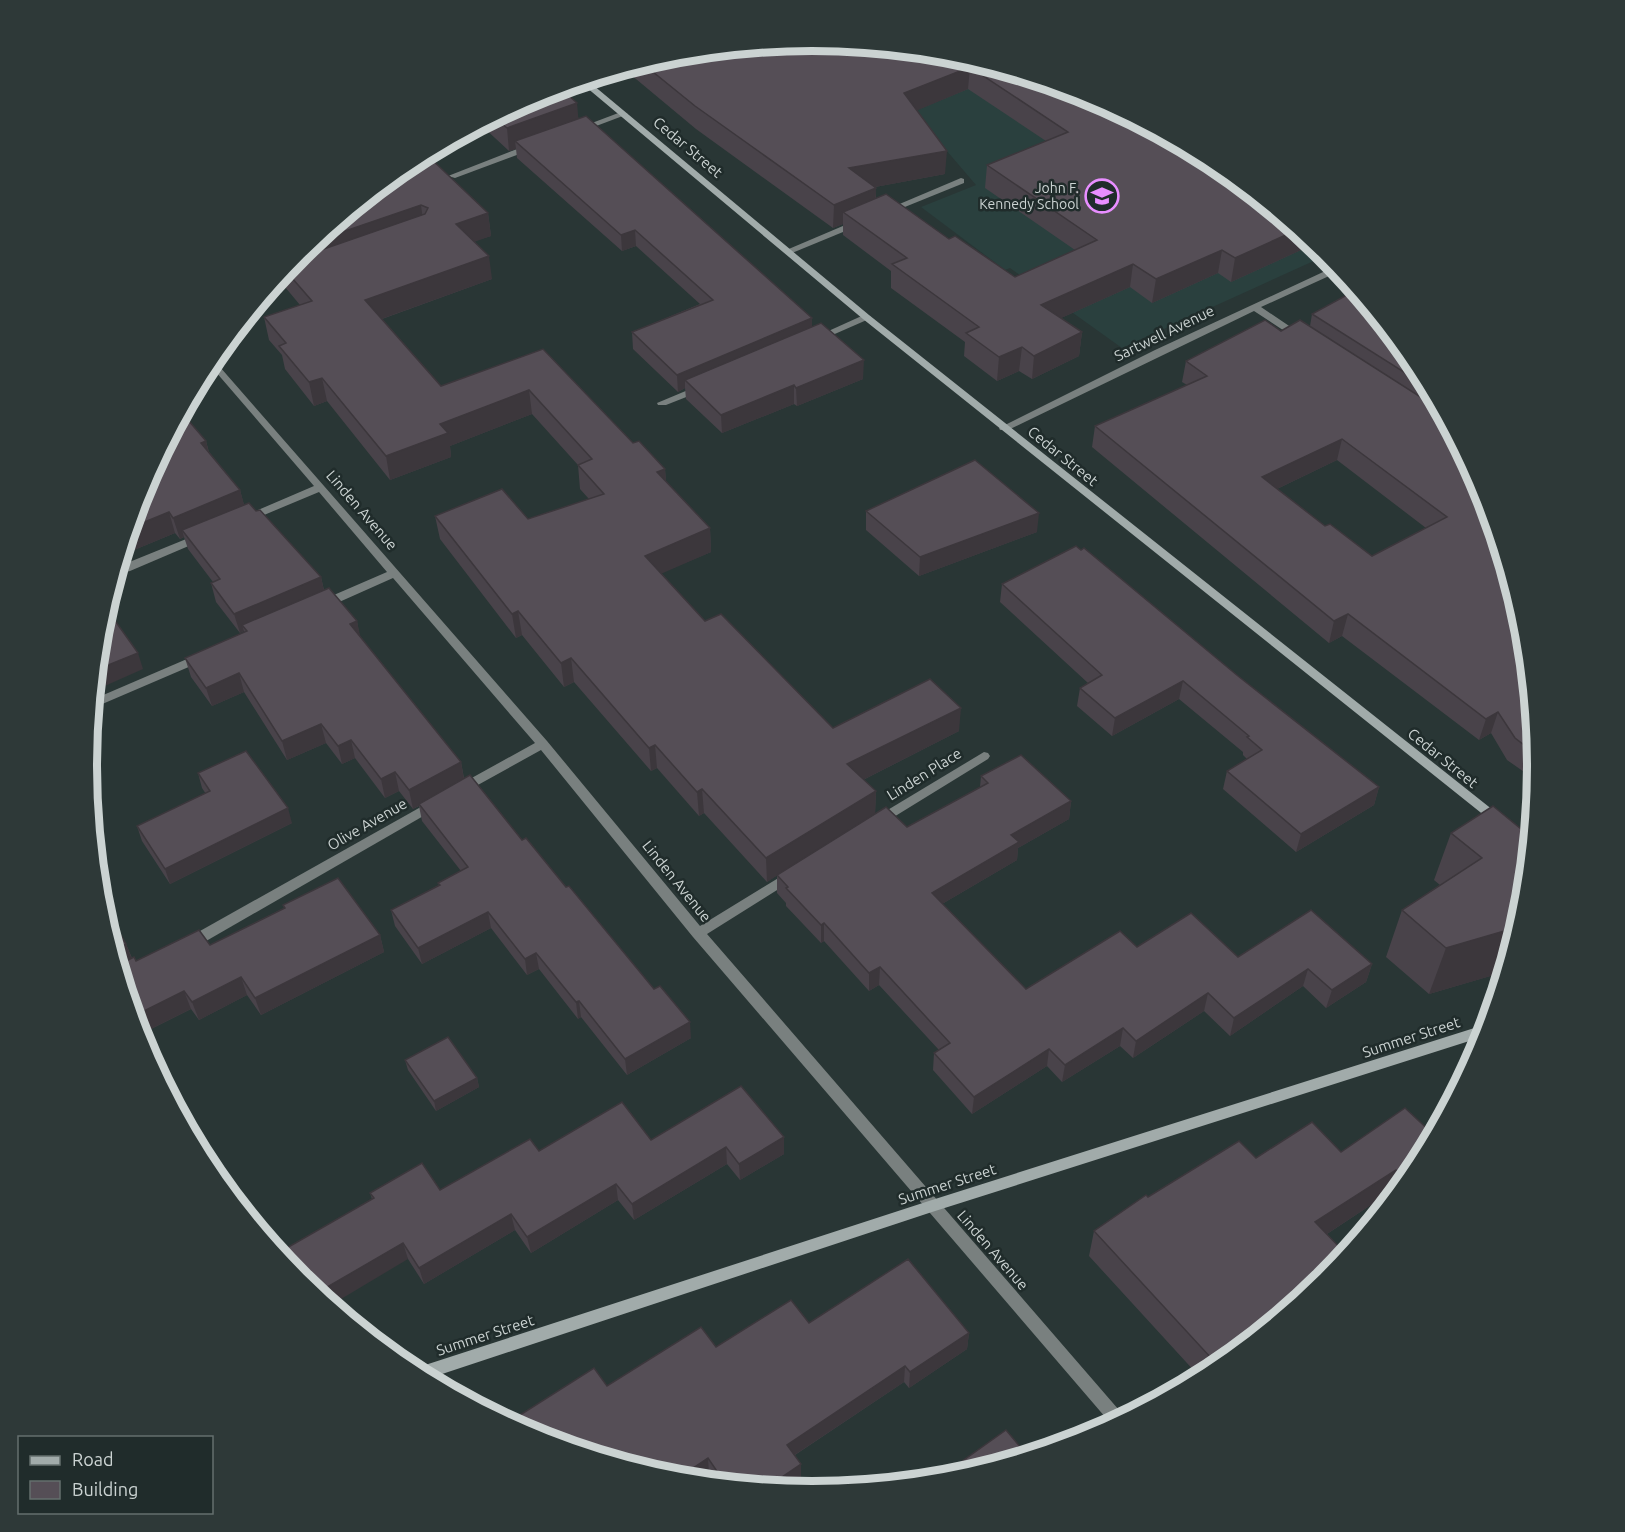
<svg xmlns="http://www.w3.org/2000/svg" width="1625" height="1532" font-family="Ubuntu,sans-serif">
<style>
.built{fill:#2a403e}
.lines{fill:none;stroke-linecap:round;stroke-linejoin:round}
.street{fill:#79807f;fill-rule:evenodd}
.secondary{fill:#a1abaa;fill-rule:evenodd}
.wall{fill:#49434a;fill-rule:evenodd}
.shaded-wall{fill:#3c373c}
.building{fill:#554e56;stroke:#3c373c;stroke-width:1.5;fill-rule:evenodd}
.labels{text-anchor:middle;dominant-baseline:central;stroke-width:5;stroke-linejoin:round;paint-order:stroke}
.far-poi-label{font-size:14px;fill:#cbd3d2;stroke:#202c2b;text-anchor:end}
.street-label{font-size:15px;fill:#cbd3d2;stroke:#202c2b}
.rim{fill:none;stroke:#cbd3d2;stroke-width:8}
</style>
<rect width="100%" height="100%" fill="#293635"/>
<polygon class="built" points="856,45 1216,163 1327,255 1122,348 1010,268 1005,270 921,207 976,185"/>
<g class="lines">
<g class="street">
<polygon points="621,112 628,114 583,131 576,129"/>
<polygon points="530,144 533,145 533,149 455,178 448,176"/>
<polygon points="961,178 964,179 964,183 890,213 887,214 883,211"/>
<polygon points="857,220 862,223 860,225 792,253 786,253 784,251"/>
<polygon points="1336,266 1340,271 1261,307 1301,334 1301,338 1295,338 1254,311 1008,430 1000,430 999,428 1155,350"/>
<polygon points="299,274 304,277 302,279 271,288 276,282"/>
<polygon points="866,314 871,317 869,319 821,340 815,340 813,338"/>
<polygon points="213,359 547,741 700,926 785,874 793,874 795,877 793,880 707,934 1125,1417 1112,1425 693,937 541,750 467,791 459,791 457,788 459,785 535,743 393,578 328,607 320,607 318,604 320,601 387,572 319,492 252,520 244,520 243,518 244,516 314,486 209,364"/>
<polygon points="700,385 705,388 704,390 666,405 658,405 657,403"/>
<polygon points="201,533 206,537 205,539 130,571 126,572 121,568 122,565"/>
<polygon points="201,653 207,657 205,660 93,708 94,699"/>
<polygon points="984,752 988,753 990,756 988,759 884,823 876,823 874,820 876,817"/>
<polygon points="435,799 439,801 441,804 439,807 194,948 189,949 184,948 183,944 184,940"/>
</g>
<g class="secondary">
<polygon points="587,80 869,315 1503,818 1505,821 1503,824 1495,824 863,319 580,82"/>
<polygon points="1487,1024 1485,1036 932,1212 427,1379 413,1371 419,1367 932,1200"/>
</g>
</g>
<g class="wall">
<path d="M 671,54 L 954,55 L 1303,239 L 1301,250 L 1231,282 L 1218,273 L 1152,303 L 1130,287 L 1061,318 L 1082,332 L 1079,356 L 1032,379 L 1019,371 L 997,381 L 964,356 L 965,342 L 891,288 L 891,271 L 843,235 L 843,224 L 833,228 L 696,129 L 624,69 ZM 968,89 L 1046,141 L 987,165 L 985,188 L 1075,250 L 1015,277 L 876,198 L 875,187 L 945,174 L 917,110 Z"/>
<polygon points="535,96 579,118 812,327 863,379 797,406 794,404 722,433 686,399 685,388 678,392 633,349 632,332 700,304 636,246 622,251 517,158 516,149 509,151 481,125"/>
<polygon points="410,163 488,213 491,236 474,241 492,279 382,319 441,386 543,349 633,443 665,469 666,482 710,528 711,552 661,573 705,621 833,728 959,731 863,780 876,791 875,814 907,827 980,787 981,776 1071,801 1069,819 1018,848 1017,860 942,904 1026,989 1137,947 1238,957 1372,964 1366,982 1326,1008 1303,986 1230,1036 1204,1011 1133,1058 1120,1046 1062,1082 1047,1066 972,1114 933,1070 934,1053 939,1050 879,985 869,991 824,941 821,943 786,906 786,903 777,893 777,875 767,882 704,813 699,816 657,768 651,771 574,682 564,687 522,635 516,638 440,539 435,516 528,519 589,499 580,489 578,465 532,414 450,446 451,457 390,480 327,401 314,406 285,369 282,355 269,340 264,317 300,305 285,287 283,277 278,279 300,253"/>
<path d="M 1312,314 L 1416,363 L 1483,489 L 1524,625 L 1538,766 L 1537,781 L 1507,760 L 1491,733 L 1479,740 L 1342,636 L 1329,643 L 1092,447 L 1095,426 L 1187,385 L 1182,382 L 1186,361 L 1281,331 L 1310,326 ZM 1337,460 L 1426,528 L 1372,556 L 1325,526 L 1277,489 Z"/>
<polygon points="206,441 209,452 240,490 244,505 256,511 321,577 324,590 357,621 360,638 461,762 464,778 522,840 691,1038 627,1075 581,1017 578,1019 539,969 527,975 491,928 422,964 395,926 391,910 439,885 438,883 461,871 422,821 419,806 413,809 399,791 385,798 355,758 342,764 326,743 287,760 244,692 212,706 191,677 185,658 244,633 244,631 240,633 216,602 211,583 213,582 188,549 184,537 180,539 175,533 122,555 142,488"/>
<polygon points="866,511 1037,532 919,576 866,530"/>
<polygon points="1002,584 1238,676 1379,787 1374,805 1296,852 1223,789 1227,771 1247,759 1243,755 1243,752 1179,699 1112,736 1077,706 1080,688 1088,683 1000,602"/>
<polygon points="198,773 292,823 170,884 142,841 137,826 206,794 202,788"/>
<polygon points="1493,806 1524,908 1504,972 1429,994 1386,957 1402,910 1440,885 1434,880 1451,833"/>
<polygon points="283,905 380,935 384,952 261,1015 247,995 199,1020 191,1009 139,1035 101,907 126,944 132,958 136,961 210,945 284,908"/>
<polygon points="405,1060 477,1078 479,1087 436,1111 408,1070"/>
<polygon points="741,1086 784,1154 740,1180 727,1164 634,1220 618,1200 531,1253 515,1230 424,1284 408,1259 372,1199 370,1193 440,1190 539,1151 651,1140"/>
<polygon points="1341,1152 1416,1169 1391,1200 1386,1195 1327,1234 1215,1369 1195,1380 1197,1374 1089,1256 1094,1231 1148,1197 1256,1158"/>
<polygon points="809,1323 969,1333 967,1349 909,1388 904,1382 795,1455 801,1479 787,1489 714,1482 709,1474 607,1386 716,1347"/>
<polygon points="947,1472 954,1478 946,1478"/>
</g>
<g class="shaded-wall">
<polygon points="970,67 968,89 904,116 904,93"/>
<polygon points="577,103 579,125 515,141 516,149 509,151 507,128"/>
<polygon points="947,151 945,174 848,192 849,168"/>
<polygon points="876,188 875,211 843,212 843,224 833,228 834,205"/>
<polygon points="421,205 424,228 285,270 300,253 313,242"/>
<polygon points="488,213 491,236 460,247 456,224"/>
<polygon points="1295,228 1306,237 1303,239 1301,250 1231,282 1235,258"/>
<polygon points="635,230 636,246 622,251 621,235"/>
<polygon points="1222,250 1218,273 1152,303 1156,279"/>
<polygon points="489,256 492,279 370,323 365,300"/>
<polygon points="1133,264 1130,287 1039,328 1041,305"/>
<polygon points="812,318 812,334 685,380 685,388 678,392 677,375"/>
<polygon points="1082,332 1079,356 1032,379 1034,356"/>
<polygon points="1022,347 1019,371 997,381 999,357"/>
<polygon points="864,360 863,379 797,406 796,388"/>
<polygon points="322,378 327,401 314,406 309,382"/>
<polygon points="794,385 794,404 722,433 721,415"/>
<polygon points="529,390 532,414 450,446 451,457 390,480 386,456 440,424"/>
<polygon points="1342,439 1337,460 1258,498 1262,477"/>
<polygon points="206,441 211,463 201,443"/>
<polygon points="665,469 667,492 657,472"/>
<polygon points="240,490 246,512 182,530 184,537 180,539 173,518"/>
<polygon points="169,512 175,533 122,555 130,528"/>
<polygon points="1039,513 1037,532 919,576 920,557"/>
<polygon points="710,528 711,552 647,580 645,556"/>
<polygon points="321,577 325,596 242,625 244,631 240,633 234,614"/>
<polygon points="518,611 522,635 516,638 512,614"/>
<polygon points="1348,614 1342,636 1329,643 1334,621"/>
<polygon points="357,621 361,640 350,624"/>
<polygon points="138,653 143,669 98,689 95,681 96,670"/>
<polygon points="571,658 574,682 564,687 561,663"/>
<polygon points="239,673 244,692 212,706 206,688"/>
<polygon points="1183,681 1179,699 1112,736 1115,718"/>
<polygon points="961,708 959,731 847,788 847,764"/>
<polygon points="1498,712 1491,733 1479,740 1486,719"/>
<polygon points="321,724 326,743 287,760 282,741"/>
<polygon points="351,740 355,758 342,764 338,746"/>
<polygon points="655,745 657,768 651,771 649,748"/>
<polygon points="461,762 464,780 413,809 409,790"/>
<polygon points="395,772 399,791 385,798 381,779"/>
<polygon points="1379,787 1374,805 1296,852 1301,834"/>
<polygon points="702,789 704,813 699,816 697,792"/>
<polygon points="876,791 875,815 767,882 766,858"/>
<polygon points="1071,801 1069,819 1018,848 1017,860 930,911 932,893 1011,835"/>
<polygon points="288,808 292,823 170,884 165,869"/>
<polygon points="488,912 491,928 422,964 418,948"/>
<polygon points="824,923 824,941 821,943 821,925"/>
<polygon points="1518,927 1504,972 1429,994 1446,948"/>
<polygon points="380,935 384,952 261,1015 255,998"/>
<polygon points="126,944 133,962 120,969 114,951"/>
<polygon points="536,953 539,969 527,975 525,959"/>
<polygon points="1372,964 1366,982 1326,1008 1332,990"/>
<polygon points="880,967 879,985 869,991 869,973"/>
<polygon points="1308,969 1303,986 1230,1036 1234,1018"/>
<polygon points="241,977 247,995 199,1020 192,1002"/>
<polygon points="184,991 191,1009 139,1035 134,1016"/>
<polygon points="1208,993 1204,1011 1133,1058 1136,1041"/>
<polygon points="579,1001 581,1017 578,1019 576,1002"/>
<polygon points="690,1022 691,1038 627,1075 625,1059"/>
<polygon points="1123,1028 1120,1046 1062,1082 1065,1065"/>
<polygon points="1049,1049 1047,1066 972,1114 974,1097"/>
<polygon points="477,1078 479,1087 436,1111 434,1101"/>
<polygon points="784,1137 784,1154 740,1180 739,1164"/>
<polygon points="726,1147 727,1164 634,1220 632,1204"/>
<polygon points="1396,1170 1386,1195 1307,1247 1315,1222"/>
<polygon points="616,1184 618,1200 531,1253 527,1237"/>
<polygon points="511,1214 515,1230 424,1284 419,1268"/>
<polygon points="403,1243 408,1259 331,1305 317,1293"/>
<polygon points="1327,1277 1325,1279 1251,1340 1256,1326"/>
<polygon points="969,1333 967,1349 909,1388 910,1372"/>
<polygon points="905,1366 904,1382 787,1460 787,1445"/>
<polygon points="708,1458 709,1474 700,1480 678,1478"/>
<polygon points="801,1464 801,1479 787,1489 767,1487"/>
</g>
<g class="building">
<polygon points="813,40 954,55 1090,96 1216,163 1297,230 1235,258 1222,250 1156,279 1133,264 1041,305 1082,332 1034,356 1022,347 999,357 966,333 979,327 892,264 907,258 843,212 886,194 949,239 955,236 1015,277 1097,240 987,165 1068,132 970,67 904,93 947,151 849,168 876,188 834,205 695,106 642,63 671,54"/>
<polygon points="560,88 577,103 507,128 494,117 535,96"/>
<polygon points="586,116 812,318 677,375 632,332 713,300 635,230 621,235 515,141"/>
<polygon points="427,155 488,213 456,224 489,256 365,300 441,386 543,349 633,443 639,441 665,469 657,472 710,528 645,556 705,621 721,614 833,728 930,679 961,708 847,764 876,791 766,858 702,789 697,792 655,745 649,748 571,658 561,663 518,611 512,614 435,516 502,489 528,519 604,494 578,465 592,459 529,390 440,424 448,433 386,456 322,378 309,382 279,346 286,343 264,317 312,301 285,270 295,259 425,214 428,208 421,205 313,242 410,163 420,157"/>
<polygon points="1356,290 1416,363 1429,388 1312,314"/>
<path d="M 1265,320 L 1281,331 L 1300,320 L 1441,410 L 1463,452 L 1463,453 L 1465,454 L 1483,489 L 1524,625 L 1537,755 L 1515,738 L 1498,712 L 1486,719 L 1348,614 L 1334,621 L 1095,426 L 1207,376 L 1186,361 ZM 1342,439 L 1447,517 L 1372,556 L 1330,524 L 1325,526 L 1262,477 Z"/>
<polygon points="821,323 864,360 796,388 794,385 721,415 685,380"/>
<polygon points="182,413 206,441 201,443 240,490 173,518 169,512 130,528 142,488"/>
<polygon points="975,460 1039,513 920,557 866,511"/>
<polygon points="249,503 256,511 260,510 321,577 234,614 211,583 220,579 182,530"/>
<polygon points="1076,546 1081,550 1084,548 1238,676 1379,787 1301,834 1227,771 1262,750 1247,737 1249,736 1183,681 1115,718 1080,688 1102,675 1002,584"/>
<polygon points="329,588 357,621 350,624 461,762 409,790 395,772 381,779 351,740 338,746 321,724 282,741 239,673 206,688 185,658 247,631 242,625"/>
<polygon points="106,608 138,653 96,670 101,624"/>
<polygon points="246,751 288,808 165,869 137,826 210,791 198,773"/>
<polygon points="1021,755 1071,801 1011,835 1019,842 932,893 1026,989 1120,931 1137,947 1191,913 1238,957 1311,910 1372,964 1332,990 1308,969 1234,1018 1208,993 1136,1041 1123,1028 1065,1065 1049,1049 974,1097 934,1053 950,1043 880,967 869,973 824,923 821,925 786,888 788,887 777,875 886,807 907,827 988,783 981,776"/>
<polygon points="470,775 522,840 526,838 566,887 569,886 654,989 660,986 690,1022 625,1059 579,1001 576,1002 536,953 525,959 488,912 418,948 391,910 440,885 438,883 468,867 419,804"/>
<polygon points="1493,806 1531,837 1524,908 1518,927 1446,948 1402,910 1482,858 1451,833"/>
<polygon points="338,878 380,935 255,998 241,977 192,1002 184,991 134,1016 118,965 134,957 136,961 199,930 210,945 285,908 283,905"/>
<polygon points="100,900 126,944 114,951 101,907"/>
<polygon points="448,1037 477,1078 434,1101 405,1060"/>
<polygon points="741,1086 784,1137 739,1164 726,1147 632,1204 616,1184 527,1237 511,1214 419,1268 403,1243 317,1293 299,1279 278,1253 374,1198 370,1193 422,1163 440,1190 530,1139 539,1151 622,1102 651,1140"/>
<polygon points="1405,1108 1434,1135 1416,1169 1407,1180 1396,1170 1315,1222 1346,1254 1327,1277 1256,1326 1261,1332 1215,1369 1203,1376 1198,1370 1213,1360 1094,1231 1146,1195 1148,1197 1239,1141 1256,1158 1312,1122 1341,1152"/>
<polygon points="908,1259 969,1333 910,1372 905,1366 787,1445 801,1464 767,1487 725,1483 708,1458 678,1478 671,1477 535,1436 509,1422 594,1368 607,1386 701,1327 716,1347 791,1300 809,1323"/>
<polygon points="497,1412 501,1418 493,1414"/>
<polygon points="1006,1430 1027,1455 954,1478 952,1478 947,1472"/>
</g>
<defs>
<symbol id="school-ring" viewBox="-11 -11 22 22"><circle r="9.5" fill="#202c2b" stroke="#e88eff" stroke-width="1.5"/><path d="M0-5L7-2L0 1L-7-2ZM-4 1L0 2.5L4 1V4Q0 6-4 4Z" fill="#e88eff"/></symbol>
</defs>
<g fill-rule="evenodd">
<use href="#school-ring" x="1083" y="177" width="38" height="38"/>
</g>
<g class="labels">
<g class="far-poi-label">
<text x="1079" y="188">John F.<tspan x="1079" dy="16">Kennedy School</tspan></text>
</g>
<g class="street-label">
<text transform="translate(688 147) rotate(40)">Cedar Street</text>
<text transform="translate(1164 333) rotate(-26)">Sartwell Avenue</text>
<text transform="translate(1063 456) rotate(39)">Cedar Street</text>
<text transform="translate(362 510) rotate(49)">Linden Avenue</text>
<text transform="translate(1443 758) rotate(39)">Cedar Street</text>
<text transform="translate(924 774) rotate(-32)">Linden Place</text>
<text transform="translate(367 824) rotate(-30)">Olive Avenue</text>
<text transform="translate(677 881) rotate(51)">Linden Avenue</text>
<text transform="translate(1411 1037) rotate(-18)">Summer Street</text>
<text transform="translate(947 1184) rotate(-18)">Summer Street</text>
<text transform="translate(993 1250) rotate(49)">Linden Avenue</text>
<text transform="translate(485 1335) rotate(-18)">Summer Street</text>
</g>
</g>
<path d="M0 0H1625V1532H0ZM97 766a715 715 0 1 1 1430 0a715 715 0 1 1-1430 0Z" fill="#2e3938" fill-rule="evenodd"/>
<path class="rim" d="M97 766a715 715 0 1 1 1430 0a715 715 0 1 1-1430 0Z"/>
<rect x="18" y="1436" width="195" height="78" fill="#202c2b" stroke="#646f6e" stroke-width="1.5"/>
<rect x="30" y="1456" width="30" height="9" fill="#a1abaa" stroke="#646f6e" stroke-width="1.5"/>
<text x="72" y="1466" font-size="18" fill="#cbd3d2">Road</text>
<rect x="30" y="1481" width="30" height="18" fill="#554e56" stroke="#646f6e" stroke-width="1.5"/>
<text x="72" y="1496" font-size="18" fill="#cbd3d2">Building</text>
</svg>
